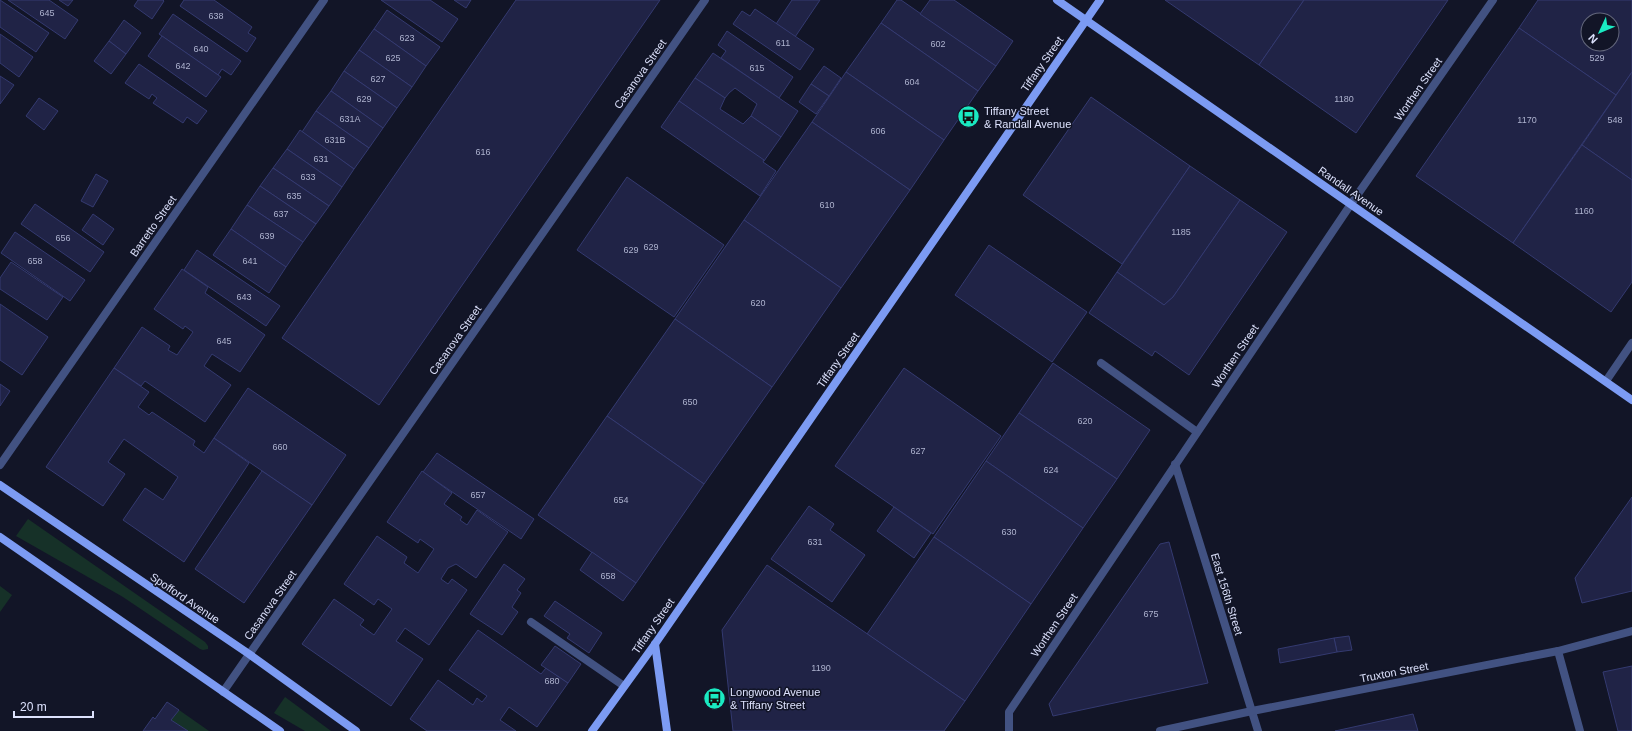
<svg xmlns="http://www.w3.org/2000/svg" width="1632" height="731" font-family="Arial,sans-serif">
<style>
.green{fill:#163128}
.building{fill:#202346;stroke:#343a70;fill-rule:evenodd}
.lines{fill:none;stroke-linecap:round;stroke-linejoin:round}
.lane{stroke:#425282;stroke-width:8}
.street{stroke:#425282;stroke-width:8}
.secondary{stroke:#7c9bf3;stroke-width:8}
.labels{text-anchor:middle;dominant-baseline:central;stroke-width:3;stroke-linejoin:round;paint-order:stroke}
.number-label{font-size:9px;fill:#adb2ce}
.street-label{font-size:11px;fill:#dce1fc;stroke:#121527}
.poi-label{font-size:11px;fill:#dce1fc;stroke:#121527;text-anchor:start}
</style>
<rect width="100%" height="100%" fill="#121527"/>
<g class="green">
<polygon points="28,519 205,642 208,646 208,649 203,650 200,649 123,597 16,536"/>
<polygon points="0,586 12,595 0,612"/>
<polygon points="285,697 331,731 305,731 274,713"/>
<polygon points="179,710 209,731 188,731 171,720"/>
</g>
<g class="building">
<polygon points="0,0 49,33 36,52 0,27"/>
<polygon points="8,0 49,0 78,20 65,39"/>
<polygon points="59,0 73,0 68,6"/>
<polygon points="138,0 163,0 164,1 152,19 134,6"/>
<polygon points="184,0 214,0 252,27 248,33 256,38 247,52 180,6"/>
<polygon points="381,0 430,0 458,19 442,42"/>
<polygon points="454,0 471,0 466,8"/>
<polygon points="516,0 660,0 379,405 282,338"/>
<polygon points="792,0 820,0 795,37 776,24"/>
<polygon points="897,0 901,0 996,66 978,91 881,23"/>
<polygon points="930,0 954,0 1013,41 996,66 920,14"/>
<polygon points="1165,0 1304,0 1259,65"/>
<polygon points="1304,0 1448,0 1356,133 1259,65"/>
<path d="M 1538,0 L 1632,0 L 1632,72 L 1616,95 L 1519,28 ZM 1588,20 L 1612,20 L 1612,44 L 1588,44 Z"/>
<polygon points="755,9 814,49 800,70 733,24 742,11 750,16"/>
<polygon points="387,10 440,47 426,66 374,29"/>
<polygon points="173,14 241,61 231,75 222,69 218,75 159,34"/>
<polygon points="124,20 141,33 126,54 109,41"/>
<polygon points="881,23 978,91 944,140 846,72"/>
<polygon points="1519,28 1616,95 1513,243 1416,176"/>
<polygon points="374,29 426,66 412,87 359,50"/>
<polygon points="727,31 793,77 779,98 721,58 726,51 718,45"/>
<polygon points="0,34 33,57 19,77 0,63"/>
<polygon points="162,36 221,77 206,97 148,56"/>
<polygon points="109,41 126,54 111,74 94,61"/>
<polygon points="359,50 412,87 397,108 344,71"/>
<polygon points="713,53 798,111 781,137 751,116 757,104 735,88 729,93 725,98 695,78"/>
<polygon points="139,64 207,111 197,124 187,117 183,123 153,103 157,98 152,94 149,99 125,83"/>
<polygon points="824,66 841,78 829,96 811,84"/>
<polygon points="344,71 397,108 383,128 331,91"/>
<polygon points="846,72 944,140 910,190 812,122"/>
<polygon points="1632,72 1632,180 1582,145"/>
<polygon points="0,76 14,85 0,104"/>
<polygon points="695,78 725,98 720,109 743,124 751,116 781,137 764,161 679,101"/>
<polygon points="811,84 829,96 816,114 799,102"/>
<polygon points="331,91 383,128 369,148 316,111"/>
<polygon points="1091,97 1190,166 1122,264 1023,195"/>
<polygon points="39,98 58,111 44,130 26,116"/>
<polygon points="679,101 764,160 763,162 776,171 760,196 661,127"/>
<polygon points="316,111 369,148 354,169 302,132"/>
<polygon points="812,122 910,190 841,288 744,220"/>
<polygon points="300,130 354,169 342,187 287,149"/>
<polygon points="1582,145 1632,180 1632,282 1611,312 1513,243"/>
<polygon points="287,149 342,187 329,206 273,168"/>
<polygon points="1190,166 1240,200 1173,297 1164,305 1117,272"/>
<polygon points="273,168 329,206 316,224 260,186"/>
<polygon points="96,174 108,181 93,207 81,201"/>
<polygon points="627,177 724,245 674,317 577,250"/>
<polygon points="260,186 316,224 303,242 247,205"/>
<polygon points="1240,200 1287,232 1189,375 1155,351 1152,356 1089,313 1117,272 1164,305 1173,297"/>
<polygon points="35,204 104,252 90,272 21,224"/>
<polygon points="247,205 303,242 286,267 231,229"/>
<polygon points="93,214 114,229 103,245 82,230"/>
<polygon points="744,220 841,288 772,387 675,319"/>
<polygon points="231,229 286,267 269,293 213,255"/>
<polygon points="15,232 85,280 70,301 1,253"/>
<polygon points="989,245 1087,312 1052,362 955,295"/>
<polygon points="197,250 280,306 266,326 184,270"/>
<polygon points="11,262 63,297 47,320 0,289 0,278"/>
<polygon points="182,269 208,287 205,293 265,335 240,372 212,354 204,366 231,385 205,422 145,381 141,386 114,368 142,327 170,346 168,350 177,355 193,332 185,326 183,329 154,309"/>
<polygon points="0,304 48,337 22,375 0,360"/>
<polygon points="675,319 772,387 704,484 607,416"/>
<polygon points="1053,363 1150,430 1117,479 1019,413"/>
<polygon points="114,368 149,392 138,407 149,415 152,412 195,441 193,445 204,453 214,438 249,463 184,562 123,520 145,488 163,500 178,477 124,439 108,462 125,474 103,506 46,467"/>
<polygon points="904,368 1001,436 933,534 835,466"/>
<polygon points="0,384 10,391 0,406"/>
<polygon points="248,388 346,455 312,505 214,438"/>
<polygon points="1019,413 1117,479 1083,528 986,461"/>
<polygon points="607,416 704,484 636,583 538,515"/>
<polygon points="437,453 534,519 521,539 423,472"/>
<polygon points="986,461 1083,528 1031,604 934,537"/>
<polygon points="262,471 312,505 244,603 195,569"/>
<polygon points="422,471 452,493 444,504 462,517 460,520 467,525 477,510 508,532 476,578 456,564 448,568 441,579 448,584 452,579 467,590 429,645 405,628 396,641 423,659 391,706 302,644 334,599 364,620 360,625 374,635 392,609 378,599 374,605 344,584 377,536 407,557 404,563 418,573 434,549 420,539 418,543 387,522"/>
<polygon points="1632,497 1632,591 1582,603 1575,578"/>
<polygon points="809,506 834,524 830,530 865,555 832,602 771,559"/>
<polygon points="894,507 931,533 914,558 877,531"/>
<polygon points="934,537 1031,604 965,701 867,634"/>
<polygon points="1169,542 1208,683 1053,716 1049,704 1160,544"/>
<polygon points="592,552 636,583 623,601 580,570"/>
<polygon points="504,564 525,579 517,590 521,593 512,607 518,612 502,635 470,614"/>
<polygon points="767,565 965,701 944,731 733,731 722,630"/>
<polygon points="555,601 602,633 589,653 567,638 570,634 544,616"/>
<polygon points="478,630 541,674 546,668 568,683 537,727 509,707 500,720 516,731 427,731 410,719 438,680 473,705 477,698 482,702 487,696 449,670"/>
<polygon points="1349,636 1352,650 1337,652 1334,638"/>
<polygon points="1334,638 1337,652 1280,663 1278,649"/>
<polygon points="555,646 581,664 568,683 541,665"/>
<polygon points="1632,666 1632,731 1618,731 1603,672"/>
<polygon points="167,702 179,710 171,720 188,731 143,731 153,717 155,719"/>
<polygon points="1413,714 1418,731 1335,731"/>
</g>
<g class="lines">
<g class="lane">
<polyline points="1101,363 1197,432"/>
<polyline points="531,622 624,686"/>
</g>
<g class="street">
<polyline points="1606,381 1632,343"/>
<polyline points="1175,464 1258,731"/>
<polyline points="0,465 324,0"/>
<polyline points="1558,651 1580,731"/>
<polyline points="223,692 705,0"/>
<polyline points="1009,731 1009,712 1351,204 1493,0"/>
<polyline points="1160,731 1252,711 1558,651 1632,631"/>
</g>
<g class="secondary">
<polyline points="1057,0 1632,400"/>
<polyline points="0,485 249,654 356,731"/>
<polyline points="0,537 280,731"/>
<polyline points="655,644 667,731"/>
<polyline points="592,731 655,644 1100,0"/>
</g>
</g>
<defs>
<symbol id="bus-disc" viewBox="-11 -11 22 22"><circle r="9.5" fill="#1aeac2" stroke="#121527"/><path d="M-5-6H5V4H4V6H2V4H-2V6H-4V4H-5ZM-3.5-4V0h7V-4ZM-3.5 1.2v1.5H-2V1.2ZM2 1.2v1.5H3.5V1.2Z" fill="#111"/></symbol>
</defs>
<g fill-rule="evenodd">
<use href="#bus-disc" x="956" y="104" width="25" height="25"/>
<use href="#bus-disc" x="702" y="686" width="25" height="25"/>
</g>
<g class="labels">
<g class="number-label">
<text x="47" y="13">645</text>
<text x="216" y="16">638</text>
<text x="407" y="38">623</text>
<text x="783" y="43">611</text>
<text x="938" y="44">602</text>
<text x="201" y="49">640</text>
<text x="393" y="58">625</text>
<text x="1597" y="58">529</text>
<text x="183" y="66">642</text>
<text x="757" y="68">615</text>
<text x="378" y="79">627</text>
<text x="912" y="82">604</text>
<text x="364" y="99">629</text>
<text x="1344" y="99">1180</text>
<text x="350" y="119">631A</text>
<text x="1527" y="120">1170</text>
<text x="1615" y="120">548</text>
<text x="878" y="131">606</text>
<text x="335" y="140">631B</text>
<text x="483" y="152">616</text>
<text x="321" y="159">631</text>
<text x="308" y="177">633</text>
<text x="294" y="196">635</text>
<text x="827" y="205">610</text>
<text x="1584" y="211">1160</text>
<text x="281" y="214">637</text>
<text x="1181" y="232">1185</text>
<text x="267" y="236">639</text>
<text x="63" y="238">656</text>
<text x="651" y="247">629</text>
<text x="631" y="250">629</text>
<text x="35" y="261">658</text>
<text x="250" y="261">641</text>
<text x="244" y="297">643</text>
<text x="758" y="303">620</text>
<text x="224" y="341">645</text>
<text x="690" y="402">650</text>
<text x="1085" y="421">620</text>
<text x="280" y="447">660</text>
<text x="918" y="451">627</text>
<text x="1051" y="470">624</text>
<text x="478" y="495">657</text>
<text x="621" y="500">654</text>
<text x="1009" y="532">630</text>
<text x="815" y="542">631</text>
<text x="608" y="576">658</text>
<text x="1151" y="614">675</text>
<text x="821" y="668">1190</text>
<text x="552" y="681">680</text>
</g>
<g class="street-label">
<text transform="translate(1042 64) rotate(-55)">Tiffany Street</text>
<text transform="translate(640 74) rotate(-55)">Casanova Street</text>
<text transform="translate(1418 89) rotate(-55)">Worthen Street</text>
<text transform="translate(1351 191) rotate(35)">Randall Avenue</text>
<text transform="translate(153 226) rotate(-55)">Barretto Street</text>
<text transform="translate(455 340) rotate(-55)">Casanova Street</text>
<text transform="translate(1235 356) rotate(-56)">Worthen Street</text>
<text transform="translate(838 360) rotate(-55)">Tiffany Street</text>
<text transform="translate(1227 594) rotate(73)">East 156th Street</text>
<text transform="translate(185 598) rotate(34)">Spofford Avenue</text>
<text transform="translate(270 605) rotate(-55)">Casanova Street</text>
<text transform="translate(1054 625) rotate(-56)">Worthen Street</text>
<text transform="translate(653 626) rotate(-55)">Tiffany Street</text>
<text transform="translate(1394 672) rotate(-11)">Truxton Street</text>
</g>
<g class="poi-label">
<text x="984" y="111">Tiffany Street<tspan x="984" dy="13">&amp; Randall Avenue</tspan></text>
<text x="730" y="692">Longwood Avenue<tspan x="730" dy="13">&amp; Tiffany Street</tspan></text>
</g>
</g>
<g transform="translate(1600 32) rotate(226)"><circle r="19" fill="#121527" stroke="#63677c"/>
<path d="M0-3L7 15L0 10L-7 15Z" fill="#1aeac2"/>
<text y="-6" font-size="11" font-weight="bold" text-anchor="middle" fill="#dce1fc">N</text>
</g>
<path d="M14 711v6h79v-6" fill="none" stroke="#dce1fc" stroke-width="2"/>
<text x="20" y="711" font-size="12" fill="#dce1fc" stroke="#121527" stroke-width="3" paint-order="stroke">20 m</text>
</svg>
